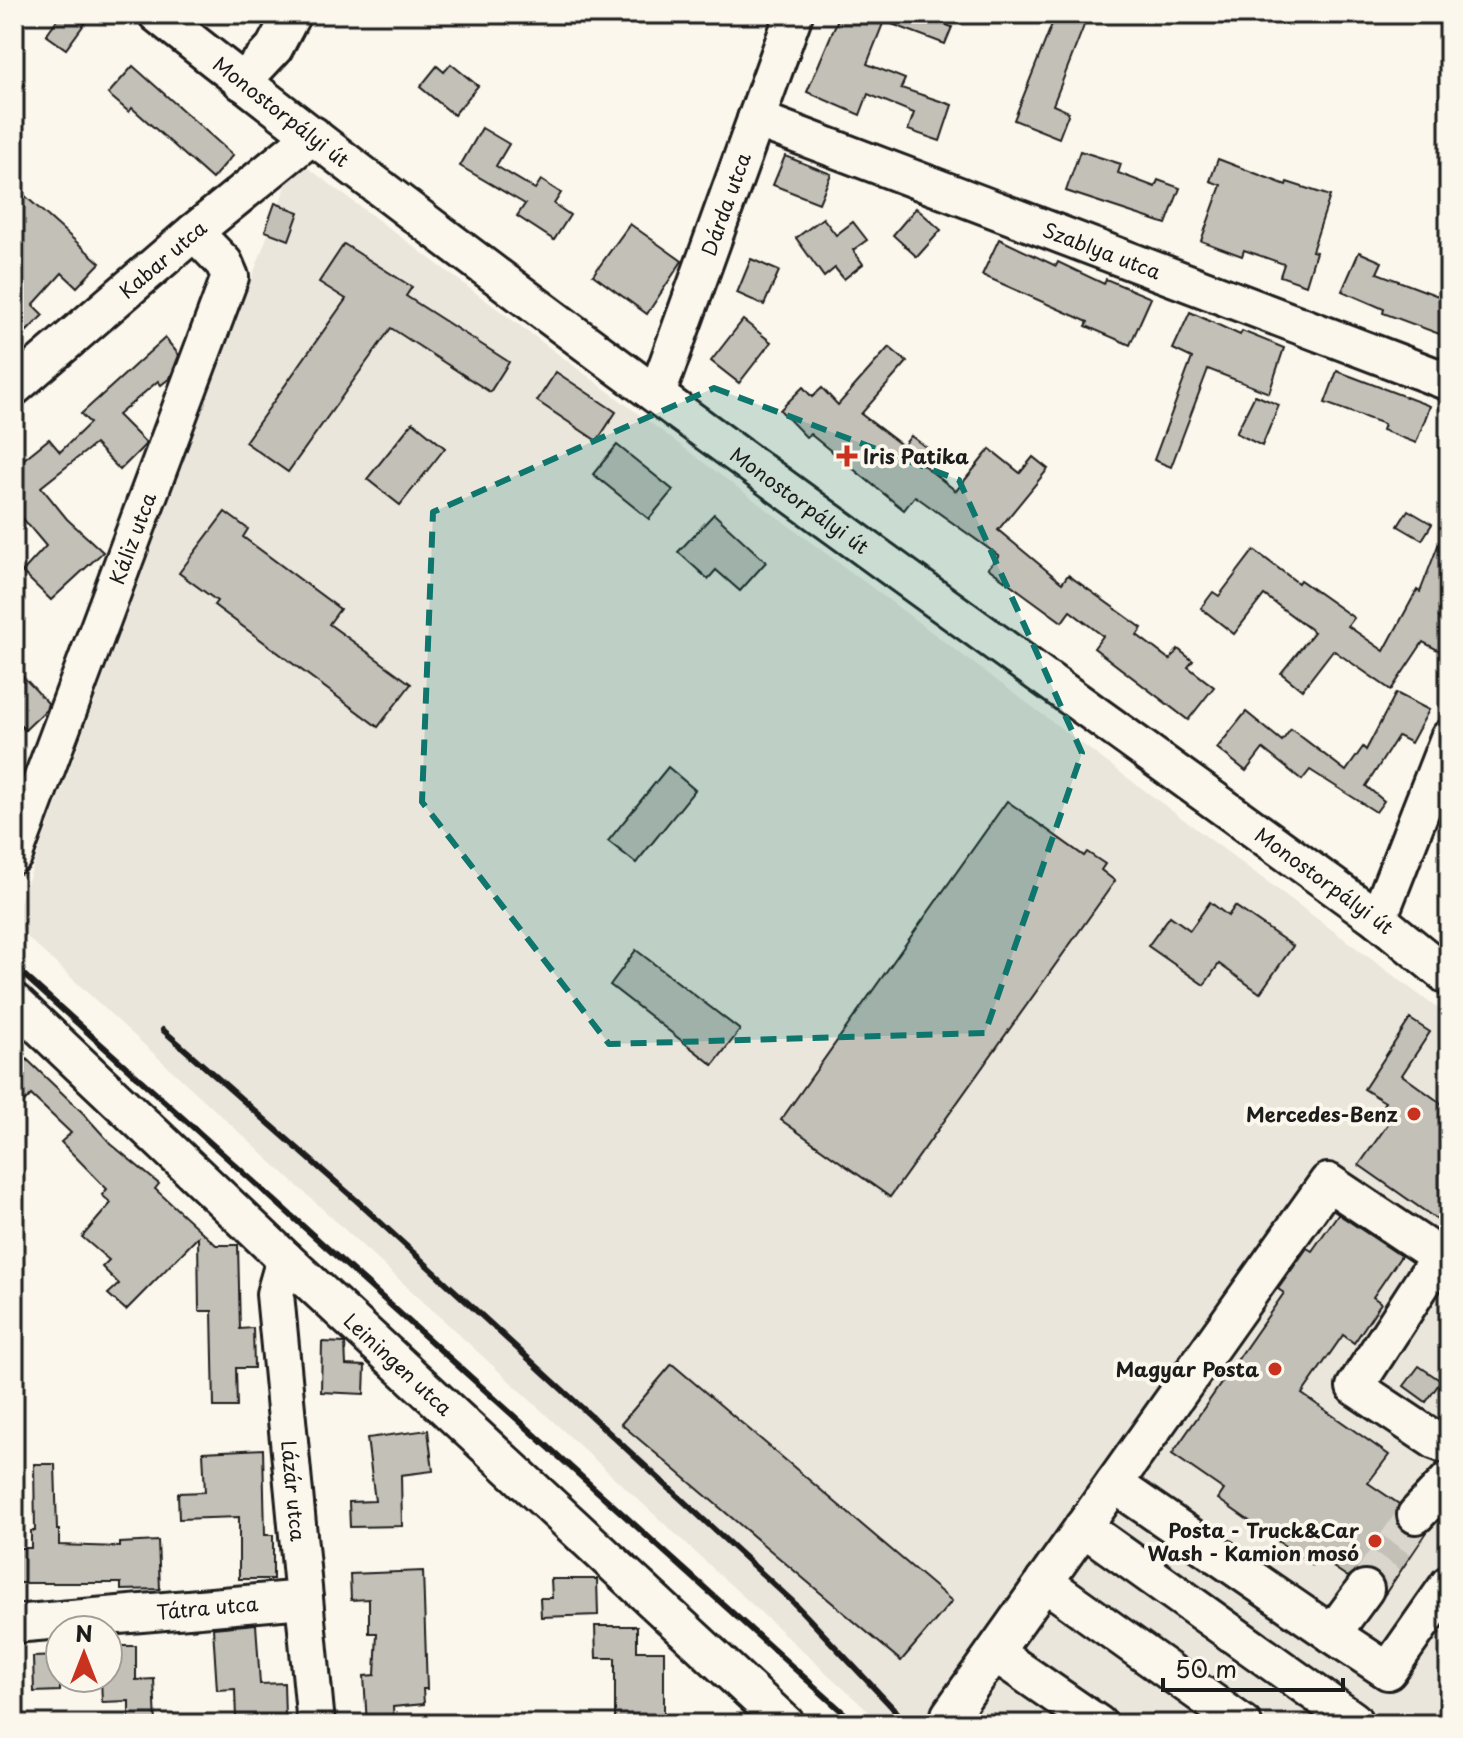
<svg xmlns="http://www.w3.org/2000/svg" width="1463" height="1738" font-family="'Playpen Sans',sans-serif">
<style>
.built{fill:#eae6dc}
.building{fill:#c3c0b8;stroke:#1c1c1c;stroke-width:2}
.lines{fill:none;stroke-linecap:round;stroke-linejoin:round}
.minor-tunnel{stroke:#dad6cd;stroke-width:36;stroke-dasharray:36 18;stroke-linecap:butt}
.minor-casing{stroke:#1c1c1c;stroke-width:42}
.minor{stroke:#fbf7ec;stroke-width:36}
.rail{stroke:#1c1c1c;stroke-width:6}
.marked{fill:#0f766e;fill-opacity:0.2;stroke:#0f766e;stroke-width:6;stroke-dasharray:16 10;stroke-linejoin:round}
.poi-dot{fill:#c8321e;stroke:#fbf7ec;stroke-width:3}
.labels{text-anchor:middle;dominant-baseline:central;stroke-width:8;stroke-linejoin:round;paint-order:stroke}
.street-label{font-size:20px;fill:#1c1c1c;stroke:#fbf7ec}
.poi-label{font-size:20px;font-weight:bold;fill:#1c1c1c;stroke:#fbf7ec;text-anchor:end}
</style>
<rect width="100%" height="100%" fill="#fbf7ec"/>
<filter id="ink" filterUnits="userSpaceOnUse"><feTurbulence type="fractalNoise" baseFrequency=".0125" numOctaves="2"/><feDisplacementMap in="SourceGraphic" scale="16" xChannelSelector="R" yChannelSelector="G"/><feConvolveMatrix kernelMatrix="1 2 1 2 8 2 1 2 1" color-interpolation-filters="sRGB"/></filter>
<g filter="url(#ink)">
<polygon class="built" points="296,159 1449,1017 1449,1724 882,1724 14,925 14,918"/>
<g class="building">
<polygon points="61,14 72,14 85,23 66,49 46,35"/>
<polygon points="840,14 917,14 952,27 945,44 884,21 867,64 905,79 901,88 952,105 940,141 908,130 914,113 868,94 860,115 807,92"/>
<polygon points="1056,14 1085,23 1053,105 1069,112 1059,138 1014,120"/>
<polygon points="451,64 478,86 454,115 420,87 437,66 444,72"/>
<polygon points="133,66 233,155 212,179 132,108 129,112 108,94"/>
<polygon points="482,128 509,144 496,166 535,189 541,180 561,193 554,204 570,215 554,240 517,216 525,204 460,166"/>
<polygon points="1080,151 1121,164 1118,173 1155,187 1158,180 1180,188 1166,224 1066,191"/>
<polygon points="785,156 831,174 819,203 773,185"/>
<polygon points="1218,159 1286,185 1287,182 1330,196 1312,251 1316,252 1306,285 1280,276 1284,264 1244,250 1242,256 1201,241 1221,185 1210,181"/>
<polygon points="14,186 100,263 77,287 62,273 33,305 43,315 27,331 17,322 14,326"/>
<polygon points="275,203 299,212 289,240 265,231"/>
<polygon points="916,208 941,230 917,257 893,235"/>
<polygon points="823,218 836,235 853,222 867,240 853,250 863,264 844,279 835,268 824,277 796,238"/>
<polygon points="630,224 682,261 647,314 593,275"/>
<polygon points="999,239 1056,266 1058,262 1104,284 1106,279 1151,298 1130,345 1086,326 1088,322 982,275"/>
<polygon points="344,244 412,287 406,296 509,362 490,392 391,328 288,472 245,442 346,299 319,282"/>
<polygon points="1359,252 1382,262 1377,273 1449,300 1449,317 1442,335 1383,313 1384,309 1342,291"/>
<polygon points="751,259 779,271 764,305 737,293"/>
<polygon points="1190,312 1240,335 1242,331 1284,348 1269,393 1208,369 1171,467 1154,460 1192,358 1173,349"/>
<polygon points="743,320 771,342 739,383 711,361"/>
<polygon points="165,338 179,355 170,378 161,385 158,381 118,415 146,443 144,446 120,470 95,444 41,487 67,519 103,552 51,600 22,572 46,546 14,508 14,467 49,439 60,452 90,423 81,414"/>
<polygon points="889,347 907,362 861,414 903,446 911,436 927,448 917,460 956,491 990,449 1020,473 1033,457 1048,469 998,530 1062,583 1068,575 1142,628 1137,635 1170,660 1178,649 1193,661 1188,667 1214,687 1188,720 1094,648 1103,636 1070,611 1062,622 988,568 999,556 915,496 904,510 810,434 806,437 780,410 803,387 812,397 822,388 838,405"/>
<polygon points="1337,371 1430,406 1416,443 1382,430 1384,424 1325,403"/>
<polygon points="556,372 616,412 597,441 537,401"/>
<polygon points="1255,395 1279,405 1262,446 1236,433"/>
<polygon points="413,422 445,448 400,505 367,479"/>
<polygon points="617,445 673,490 649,519 593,474"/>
<polygon points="1408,510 1432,524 1422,540 1398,526"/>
<polygon points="225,512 248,529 243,537 340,609 329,624 411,684 378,727 214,605 217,601 179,573"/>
<polygon points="714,514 766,562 740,591 716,570 708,579 678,552"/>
<polygon points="1447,522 1449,598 1439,617 1449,623 1449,656 1423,642 1391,690 1333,650 1302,690 1281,673 1314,632 1264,595 1234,634 1201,608 1213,592 1219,596 1254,550 1298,583 1300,580 1354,618 1348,626 1384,651 1417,590 1420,592"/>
<polygon points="14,667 48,703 46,710 25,730 14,719"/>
<polygon points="1396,693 1429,710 1411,743 1398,736 1366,786 1384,801 1376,812 1310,770 1302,780 1263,749 1246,771 1217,748 1246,712 1282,741 1291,729 1346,771 1363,747 1366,750"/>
<polygon points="668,767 695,790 636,863 608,841"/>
<polygon points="1007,801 1084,856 1087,852 1105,864 1101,870 1115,881 890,1197 781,1120"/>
<polygon points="1210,902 1228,916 1235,906 1293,946 1260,993 1219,964 1204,985 1148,946 1170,916 1190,930"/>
<polygon points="636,950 740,1030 713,1065 610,985"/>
<polygon points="1410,1019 1430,1032 1402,1075 1449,1109 1449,1228 1359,1165 1390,1121 1377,1113 1385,1102 1364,1089"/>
<polygon points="14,1047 83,1113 111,1144 159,1184 155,1189 216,1245 238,1245 240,1329 253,1328 254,1368 236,1368 237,1407 214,1407 212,1311 199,1311 198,1237 126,1310 108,1294 119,1284 102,1267 109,1260 82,1237 111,1203 102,1195 107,1189 61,1142 71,1133 31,1095 14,1113"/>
<polygon points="1338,1214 1401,1256 1373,1297 1381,1303 1354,1343 1343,1335 1302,1394 1389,1455 1368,1483 1399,1504 1396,1520 1402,1531 1412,1536 1427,1532 1385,1594 1384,1581 1377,1572 1366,1568 1357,1570 1348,1577 1318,1557 1312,1565 1218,1499 1224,1490 1172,1454 1284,1293 1278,1289 1307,1248 1312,1251"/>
<polygon points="322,1342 345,1343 346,1365 365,1366 364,1394 321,1392"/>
<polygon points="672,1364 952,1601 901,1661 621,1424"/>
<polygon points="1419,1366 1441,1381 1426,1402 1404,1386"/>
<polygon points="428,1430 433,1471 401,1475 402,1526 350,1527 349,1502 375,1501 367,1438"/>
<polygon points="263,1449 265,1535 273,1535 273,1579 239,1579 239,1517 179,1519 178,1493 205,1492 203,1452"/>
<polygon points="34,1464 55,1464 57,1530 59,1530 59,1545 120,1547 120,1543 158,1541 160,1589 121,1590 121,1583 14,1583 14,1548 31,1548 31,1531 35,1531"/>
<polygon points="423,1571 427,1689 423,1689 424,1704 393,1707 394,1724 367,1724 364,1676 375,1675 377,1633 369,1633 369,1599 351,1600 350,1574"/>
<polygon points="551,1579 597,1579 598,1615 541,1617 540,1598 552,1598"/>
<polygon points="256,1624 260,1684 284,1683 285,1717 236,1719 235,1689 217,1690 213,1628"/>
<polygon points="595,1626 637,1626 637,1651 664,1651 664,1724 615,1724 615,1658 596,1658"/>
<polygon points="108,1646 136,1646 136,1680 154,1679 156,1724 129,1724 129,1701 102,1702 101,1678 108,1678"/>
<polygon points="60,1656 60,1691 34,1692 33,1657"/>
</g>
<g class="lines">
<polyline class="minor-tunnel" points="1365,1589 1416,1515"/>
<defs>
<g id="minor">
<path id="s1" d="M 157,14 C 553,329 968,621 1378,919 L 1449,977"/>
<polyline points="242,82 274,48 292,14"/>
<path id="s2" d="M 756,119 L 1449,382"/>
<path id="s3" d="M 14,387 L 194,232 L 313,135"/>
<path id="s4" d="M 657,394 L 794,14"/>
<path id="s5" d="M 14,855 L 230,277 L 224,263 L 194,232"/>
<polyline points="1378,919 1449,738"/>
<path id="s6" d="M 14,1002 L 285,1259 L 786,1724"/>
<polyline points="1439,1257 1355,1387 1436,1441 1449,1446"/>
<path id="s7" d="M 285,1259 L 275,1294 L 316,1724"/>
<polyline points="1114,1484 1332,1634"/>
<polyline points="1416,1515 1449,1480"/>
<polyline points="1083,1527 1353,1720"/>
<polyline points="1044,1582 1243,1724"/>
<polyline points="1365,1589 1332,1634 1388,1671 1449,1584"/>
<path id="s8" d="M 14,1624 L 304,1599"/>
<polyline points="995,1653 1098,1724"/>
<polyline points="962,1724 950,1715 1328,1182 1449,1263"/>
</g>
</defs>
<use href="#minor" class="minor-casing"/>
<use href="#minor" class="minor"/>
<g class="rail">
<polyline points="14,966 856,1724"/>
<polyline points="163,1030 356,1200 793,1602 908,1724"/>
</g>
</g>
</g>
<path class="marked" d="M 714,388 L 959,480 L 1082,753 L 985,1033 L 609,1044 L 422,802 L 433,512 Z"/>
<g class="poi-dot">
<path d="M843 444h8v8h8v8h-8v8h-8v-8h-8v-8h8z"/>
<circle cx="1414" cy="1114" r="8"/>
<circle cx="1275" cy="1369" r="8"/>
<circle cx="1375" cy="1541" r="8"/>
</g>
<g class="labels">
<g class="street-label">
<text stroke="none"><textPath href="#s1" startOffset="158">Monostorpályi út</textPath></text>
<text stroke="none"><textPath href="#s4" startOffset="202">Dárda utca</textPath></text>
<text stroke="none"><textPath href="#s2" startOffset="370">Szablya utca</textPath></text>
<text stroke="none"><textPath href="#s3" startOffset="196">Kabar utca</textPath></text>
<text stroke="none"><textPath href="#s1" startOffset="806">Monostorpályi út</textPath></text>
<text stroke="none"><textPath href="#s5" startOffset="338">Káliz utca</textPath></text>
<text stroke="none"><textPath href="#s1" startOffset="1454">Monostorpályi út</textPath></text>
<text stroke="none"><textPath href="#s6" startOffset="528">Leiningen utca</textPath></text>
<text stroke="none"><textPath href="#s7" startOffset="234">Lázár utca</textPath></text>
<text stroke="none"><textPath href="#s8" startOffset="194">Tátra utca</textPath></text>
</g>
<g class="poi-label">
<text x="863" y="456" text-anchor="start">Iris Patika</text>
<text x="1398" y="1114">Mercedes-Benz</text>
<text x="1259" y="1369">Magyar Posta</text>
<text x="1359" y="1530">Posta - Truck&amp;Car<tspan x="1359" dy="23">Wash - Kamion mosó</tspan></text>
</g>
</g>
<rect width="1463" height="1738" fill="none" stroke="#fbf7ec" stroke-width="48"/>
<rect x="24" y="24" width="1415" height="1690" fill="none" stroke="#1c1c1c" stroke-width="3" filter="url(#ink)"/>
<g transform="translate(84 1654)"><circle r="38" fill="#fbf7ec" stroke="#a29f99" stroke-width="2"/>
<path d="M0-6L14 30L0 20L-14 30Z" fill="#c8321e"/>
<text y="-12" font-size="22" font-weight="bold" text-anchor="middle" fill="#1c1c1c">N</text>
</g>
<path d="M1163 1678v12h180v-12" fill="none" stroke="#1c1c1c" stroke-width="4"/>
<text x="1175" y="1678" font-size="24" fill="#1c1c1c" stroke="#fbf7ec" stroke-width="6" paint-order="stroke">50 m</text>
</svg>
